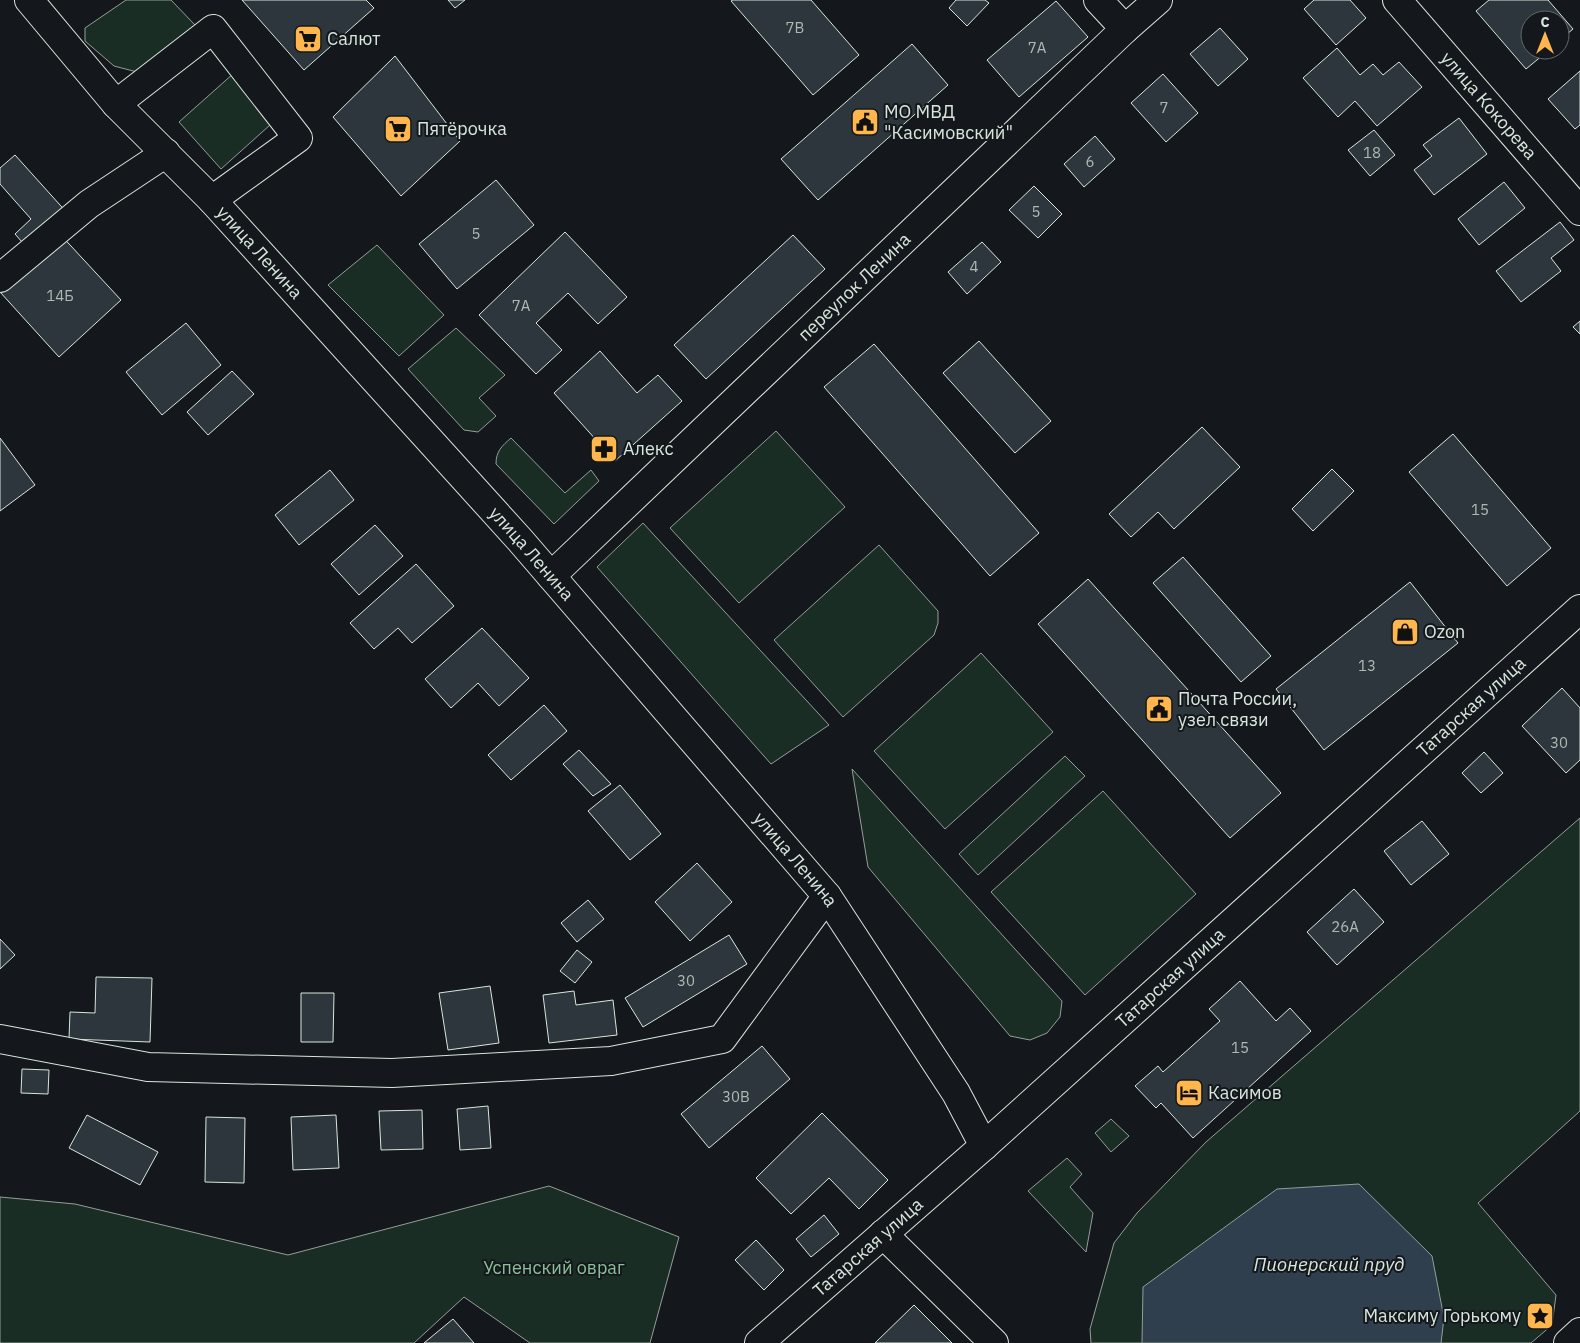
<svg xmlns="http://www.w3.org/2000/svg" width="1580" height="1343" viewBox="0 0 1580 1343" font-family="'IBM Plex Sans',sans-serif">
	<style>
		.green { fill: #1a2d24; stroke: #939e99 }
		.water { fill: #2f3f4d; stroke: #939e99 }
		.building { fill: #2c363c; stroke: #d8e6dc }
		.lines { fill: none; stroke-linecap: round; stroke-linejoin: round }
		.minor-casing { stroke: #d8e6dc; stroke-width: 30 }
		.minor { stroke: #14181c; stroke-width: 28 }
		.labels { text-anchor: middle; stroke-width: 4; stroke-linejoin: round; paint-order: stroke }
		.number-label { font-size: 15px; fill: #adbab4 }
		.poi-label { font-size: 18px; fill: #d8e6dc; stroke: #14181c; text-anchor: start }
		.street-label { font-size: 18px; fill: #d8e6dc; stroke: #14181c }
		.park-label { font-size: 18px; fill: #8ac095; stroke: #14181c }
		.water-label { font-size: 19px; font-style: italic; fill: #d8e6dc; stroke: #14181c }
	</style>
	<rect width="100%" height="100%" fill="#14181c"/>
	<!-- green -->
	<g class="green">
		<path d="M126,0h45l24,25 -54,48 -27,-7 -29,-25v-13z"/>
		<path d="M234,73l36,41v11l-49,44 -42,-47z"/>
		<path d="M377,245l67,70 -45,41 -71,-71z"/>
		<path d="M456,328l49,47 -26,23 17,18 -18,16 -14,-2 -56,-61z"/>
		<path d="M776,431l69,76 -106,96 -69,-75z"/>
		<path d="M511,438l54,55 26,-23 8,11 -45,43 -58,-60c0,-13 6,-18 15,-26z"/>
		<path d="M643,523l186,202 -58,39 -174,-197z"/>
		<path d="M879,545l59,66v12l-4,12 -91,82 -69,-77z"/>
		<path d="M981,653l72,79 -108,97 -71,-78z"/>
		<path d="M1065,756l20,20 -107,99 -19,-21z"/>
		<path d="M852,769l210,232 -2,16 -13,16 -17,7 -20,-4 -142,-169z"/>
		<path d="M1103,791l93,103 -111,101 -94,-103z"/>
		<path d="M1580,818v293l-102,92 78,92 -4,30 -21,18h-440l-1,-14 24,-86 23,-30 69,-71z"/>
		<path d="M1111,1119l18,17 -18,16 -16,-19z"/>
		<path d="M1067,1158l15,16 -12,13 23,26 -7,39 -58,-61z"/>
		<path d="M549,1186l130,51 -29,106h-120l-66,-46 -50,46h-414v-146l75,7 213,51z"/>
	</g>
	<!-- water -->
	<path class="water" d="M1359,1184l73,72 12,62 -3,25h-299l1,-56 134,-98z"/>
	<!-- building -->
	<g class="building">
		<path d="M242,0h124l8,8 -70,62z"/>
		<path d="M448,0h17l-10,8z"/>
		<path d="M733,0h78l48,55 -46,40 -82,-94z"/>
		<path d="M956,0h29l4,3 -22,23 -18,-18z"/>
		<path d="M1314,0h36l16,18 -30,27 -32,-36z"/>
		<path d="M1489,0h59l25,29 -13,11v-20h-30v30h19l-23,19 -50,-58z"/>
		<path d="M1056,1l32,36 -69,60 -32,-37z"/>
		<path d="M1220,28l28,31 -30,27 -28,-32z"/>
		<path d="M912,44l36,41 -130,115 -37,-41z"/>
		<path d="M1337,48l23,27 13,-11 10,11 16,-13 23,25 -45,39 -22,-25 -17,16 -35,-39z"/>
		<path d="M395,56l65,85 -59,55 -68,-79z"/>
		<path d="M1580,71v54l-5,4 -27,-30z"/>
		<path d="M1163,74l35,39 -32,29 -35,-39z"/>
		<path d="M1459,118l28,36 -53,41 -20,-25 18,-14 -9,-11z"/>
		<path d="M1374,130l21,25 -25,21 -22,-26z"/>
		<path d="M1095,136l20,23 -31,28 -20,-23z"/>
		<path d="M15,155l54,60 -40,35 -14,-16 16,-15 -31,-35v-16z"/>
		<path d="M496,180l38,45 -77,64 -38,-45z"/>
		<path d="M1504,182l21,26 -46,37 -21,-26z"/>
		<path d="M1034,186l28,28 -24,24 -29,-28z"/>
		<path d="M1560,222l14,18 -23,18 10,13 -40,31 -25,-31z"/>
		<path d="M58,232l63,68 -62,57 -59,-65v-7z"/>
		<path d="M565,232l62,65 -29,27 -30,-31 -32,30 26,27 -26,24 -57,-59z"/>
		<path d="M793,235l32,34 -119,110 -32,-34z"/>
		<path d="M982,242l19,20 -34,32 -19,-22z"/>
		<path d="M1580,321v13l-7,-7z"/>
		<path d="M186,323l35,42 -59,50 -36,-43z"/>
		<path d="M979,341l72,80 -36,32 -72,-80z"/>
		<path d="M874,344l165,189 -49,43 -166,-189z"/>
		<path d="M600,351l37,42 21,-18 24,26 -67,60 -61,-68z"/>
		<path d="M232,371l22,23 -46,41 -21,-23z"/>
		<path d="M1202,427l38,40 -66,62 -16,-17 -27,25 -22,-23z"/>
		<path d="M1453,434l98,114 -44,38 -98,-114z"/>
		<path d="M0,438l35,47 -35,26z"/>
		<path d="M1332,469l22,22 -41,40 -21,-22z"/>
		<path d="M330,470l24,30 -55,45 -24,-30z"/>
		<path d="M375,525l28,31 -44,39 -28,-31z"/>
		<path d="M1183,557l88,99 -30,26 -88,-99z"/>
		<path d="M416,564l38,42 -42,37 -14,-15 -24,21 -24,-26z"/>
		<path d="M1088,579l193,214 -51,45 -192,-214z"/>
		<path d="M1410,582l48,61 -134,107 -48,-61z"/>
		<path d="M482,628l47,50 -30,28 -21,-23 -27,25 -26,-29z"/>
		<path d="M1562,688l18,20v52l-14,13 -44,-47z"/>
		<path d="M544,705l23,26 -56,49 -23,-25z"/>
		<path d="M579,750l32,34 -18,12 -30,-32z"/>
		<path d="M1484,752l19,21 -22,20 -19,-20z"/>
		<path d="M620,785l41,49 -31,26 -42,-49z"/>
		<path d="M1422,821l27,33 -38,31 -27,-34z"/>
		<path d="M697,863l35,39 -42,39 -35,-39z"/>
		<path d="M1354,889l30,33 -47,43 -30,-33z"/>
		<path d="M588,900l16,19 -27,23 -16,-19z"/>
		<path d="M729,935l18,29 -104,63 -18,-29z"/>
		<path d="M0,939l15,16 -15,14z"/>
		<path d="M577,950l15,12 -17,21 -15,-12z"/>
		<path d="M96,977l56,1 -2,64 -81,-3 1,-27 25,1z"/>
		<path d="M1240,981l36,40 14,-13 21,23 -118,107 -32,-35 -5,5 -21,-22 23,-20 5,6 57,-51 -11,-12z"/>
		<path d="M490,986l9,57 -51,7 -9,-57z"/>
		<path d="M574,991l2,14 37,-5 4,35 -68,8 -6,-48z"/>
		<path d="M301,993h33l-1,49h-32z"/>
		<path d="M762,1046l28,33 -81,69 -28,-34z"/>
		<path d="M22,1069l27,1 -1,24 -27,-1z"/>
		<path d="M488,1106l3,42 -31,2 -3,-41z"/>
		<path d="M422,1110l1,39 -42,1 -2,-39z"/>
		<path d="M822,1113l66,67 -29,29 -30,-31 -38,36 -35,-36z"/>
		<path d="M87,1115l71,37 -18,33 -71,-37z"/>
		<path d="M336,1115l3,53 -46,2 -2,-53z"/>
		<path d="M206,1117l39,1 -1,65 -39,-1z"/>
		<path d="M824,1215l15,19 -28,23 -15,-18z"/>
		<path d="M756,1240l28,30 -20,20 -29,-30z"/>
		<path d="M914,1305l38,38h-77z"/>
		<path d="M453,1319l21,24h-50z"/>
	</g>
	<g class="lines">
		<!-- minor casing -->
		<g class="minor-casing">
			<g id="minor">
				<path id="s1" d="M29,0l87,104 96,96 308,340 307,356 129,197 28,53"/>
				<path d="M1098,0l27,29"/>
				<path id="s2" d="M1397,0l183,211"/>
				<path d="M116,104l97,-75 85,109 -86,62"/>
				<path d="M0,278l89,-74 77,-51"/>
				<path id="s3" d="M551,576l574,-547 33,-29"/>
				<path d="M0,1039l148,28 244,6 219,-12 111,-22 105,-143"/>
				<path d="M883,1234l111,109"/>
				<path id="s4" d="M759,1343l225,-197 596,-537"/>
				<path d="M1568,1343l12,-11"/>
			</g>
		</g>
		<!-- minor -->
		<use href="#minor" class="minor"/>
	</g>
	<!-- icons -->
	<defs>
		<g id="supermarket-square" transform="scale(1.4375)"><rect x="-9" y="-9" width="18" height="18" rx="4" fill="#ffb74d" stroke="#14181c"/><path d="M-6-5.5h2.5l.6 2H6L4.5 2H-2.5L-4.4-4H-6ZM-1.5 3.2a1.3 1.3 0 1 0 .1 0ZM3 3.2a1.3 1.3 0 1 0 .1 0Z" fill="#111"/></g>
		<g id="civic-square" transform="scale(1.4375)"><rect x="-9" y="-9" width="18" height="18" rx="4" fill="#ffb74d" stroke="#14181c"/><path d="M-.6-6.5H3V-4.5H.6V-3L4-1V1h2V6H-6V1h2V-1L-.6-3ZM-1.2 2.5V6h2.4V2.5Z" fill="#111"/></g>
		<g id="pharmacy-square" transform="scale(1.4375)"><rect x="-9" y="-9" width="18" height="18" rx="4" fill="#ffb74d" stroke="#14181c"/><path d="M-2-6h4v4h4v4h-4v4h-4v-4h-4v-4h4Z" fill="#111"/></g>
		<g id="shop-square" transform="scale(1.4375)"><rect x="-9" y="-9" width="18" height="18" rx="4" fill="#ffb74d" stroke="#14181c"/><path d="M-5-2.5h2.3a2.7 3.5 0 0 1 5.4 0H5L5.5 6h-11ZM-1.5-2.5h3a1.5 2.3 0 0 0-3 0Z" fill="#111"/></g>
		<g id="hotel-square" transform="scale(1.4375)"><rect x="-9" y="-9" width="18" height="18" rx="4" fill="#ffb74d" stroke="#14181c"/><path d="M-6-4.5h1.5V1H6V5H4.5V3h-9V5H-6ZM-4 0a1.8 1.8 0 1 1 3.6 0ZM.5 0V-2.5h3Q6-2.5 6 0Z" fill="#111"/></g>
		<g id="sight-square" transform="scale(1.4375)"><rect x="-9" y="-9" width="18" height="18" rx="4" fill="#ffb74d" stroke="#14181c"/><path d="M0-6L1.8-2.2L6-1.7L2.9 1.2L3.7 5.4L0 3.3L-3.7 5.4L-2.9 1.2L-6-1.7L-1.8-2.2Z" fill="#111"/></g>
	</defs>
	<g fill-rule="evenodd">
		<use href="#supermarket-square" x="308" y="39"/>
		<use href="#civic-square" x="865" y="122"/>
		<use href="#supermarket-square" x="398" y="129"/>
		<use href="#pharmacy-square" x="604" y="449"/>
		<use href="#shop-square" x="1405" y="632"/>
		<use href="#civic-square" x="1159" y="709"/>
		<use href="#hotel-square" x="1189" y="1093"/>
		<use href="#sight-square" x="1540" y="1316"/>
	</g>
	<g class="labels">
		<!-- number labels -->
		<g class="number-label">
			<text x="795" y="33">7В</text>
			<text x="1037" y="53">7А</text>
			<text x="1164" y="113">7</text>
			<text x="1372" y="158">18</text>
			<text x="1090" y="167">6</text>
			<text x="1036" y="217">5</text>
			<text x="476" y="239">5</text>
			<text x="974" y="272">4</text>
			<text x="60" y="301">14Б</text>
			<text x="521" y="311">7А</text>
			<text x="1480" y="515">15</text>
			<text x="1367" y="671">13</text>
			<text x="1559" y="748">30</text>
			<text x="1345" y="932">26А</text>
			<text x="686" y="986">30</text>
			<text x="1240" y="1053">15</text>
			<text x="736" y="1102">30В</text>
		</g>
		<!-- poi labels -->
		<g class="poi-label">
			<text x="327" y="45">Салют</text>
			<text x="884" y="118">МО МВД<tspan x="884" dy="21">"Касимовский"</tspan></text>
			<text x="417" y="135">Пятёрочка</text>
			<text x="623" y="455">Алекс</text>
			<text x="1424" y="638">Ozon</text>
			<text x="1178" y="705">Почта России,<tspan x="1178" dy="21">узел связи</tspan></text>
			<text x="1208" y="1099">Касимов</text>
			<text x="1521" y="1322" text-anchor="end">Максиму Горькому</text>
		</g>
		<!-- street labels -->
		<g class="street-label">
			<text dy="6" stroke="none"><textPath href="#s2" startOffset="140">улица Кокорева</textPath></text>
			<text dy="6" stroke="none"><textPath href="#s1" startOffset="342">улица Ленина</textPath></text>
			<text dy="6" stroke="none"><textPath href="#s3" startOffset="419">переулок Ленина</textPath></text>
			<text dy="6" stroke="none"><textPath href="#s1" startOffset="748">улица Ленина</textPath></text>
			<text dy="6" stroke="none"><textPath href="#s4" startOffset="955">Татарская улица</textPath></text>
			<text dy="6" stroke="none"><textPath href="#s1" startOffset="1152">улица Ленина</textPath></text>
			<text dy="6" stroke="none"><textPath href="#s4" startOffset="550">Татарская улица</textPath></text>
			<text dy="6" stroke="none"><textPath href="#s4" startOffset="145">Татарская улица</textPath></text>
		</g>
		<!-- park labels -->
		<g class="park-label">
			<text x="554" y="1274">Успенский овраг</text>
		</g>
		<!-- water labels -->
		<g class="water-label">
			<text x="1329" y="1271">Пионерский пруд</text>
		</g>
	</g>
	<!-- north arrow -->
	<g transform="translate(1545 35)"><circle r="24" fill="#14181c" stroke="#626a69"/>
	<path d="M0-4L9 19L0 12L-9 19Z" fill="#ffb74d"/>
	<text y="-8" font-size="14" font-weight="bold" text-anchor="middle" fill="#d8e6dc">С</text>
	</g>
</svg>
